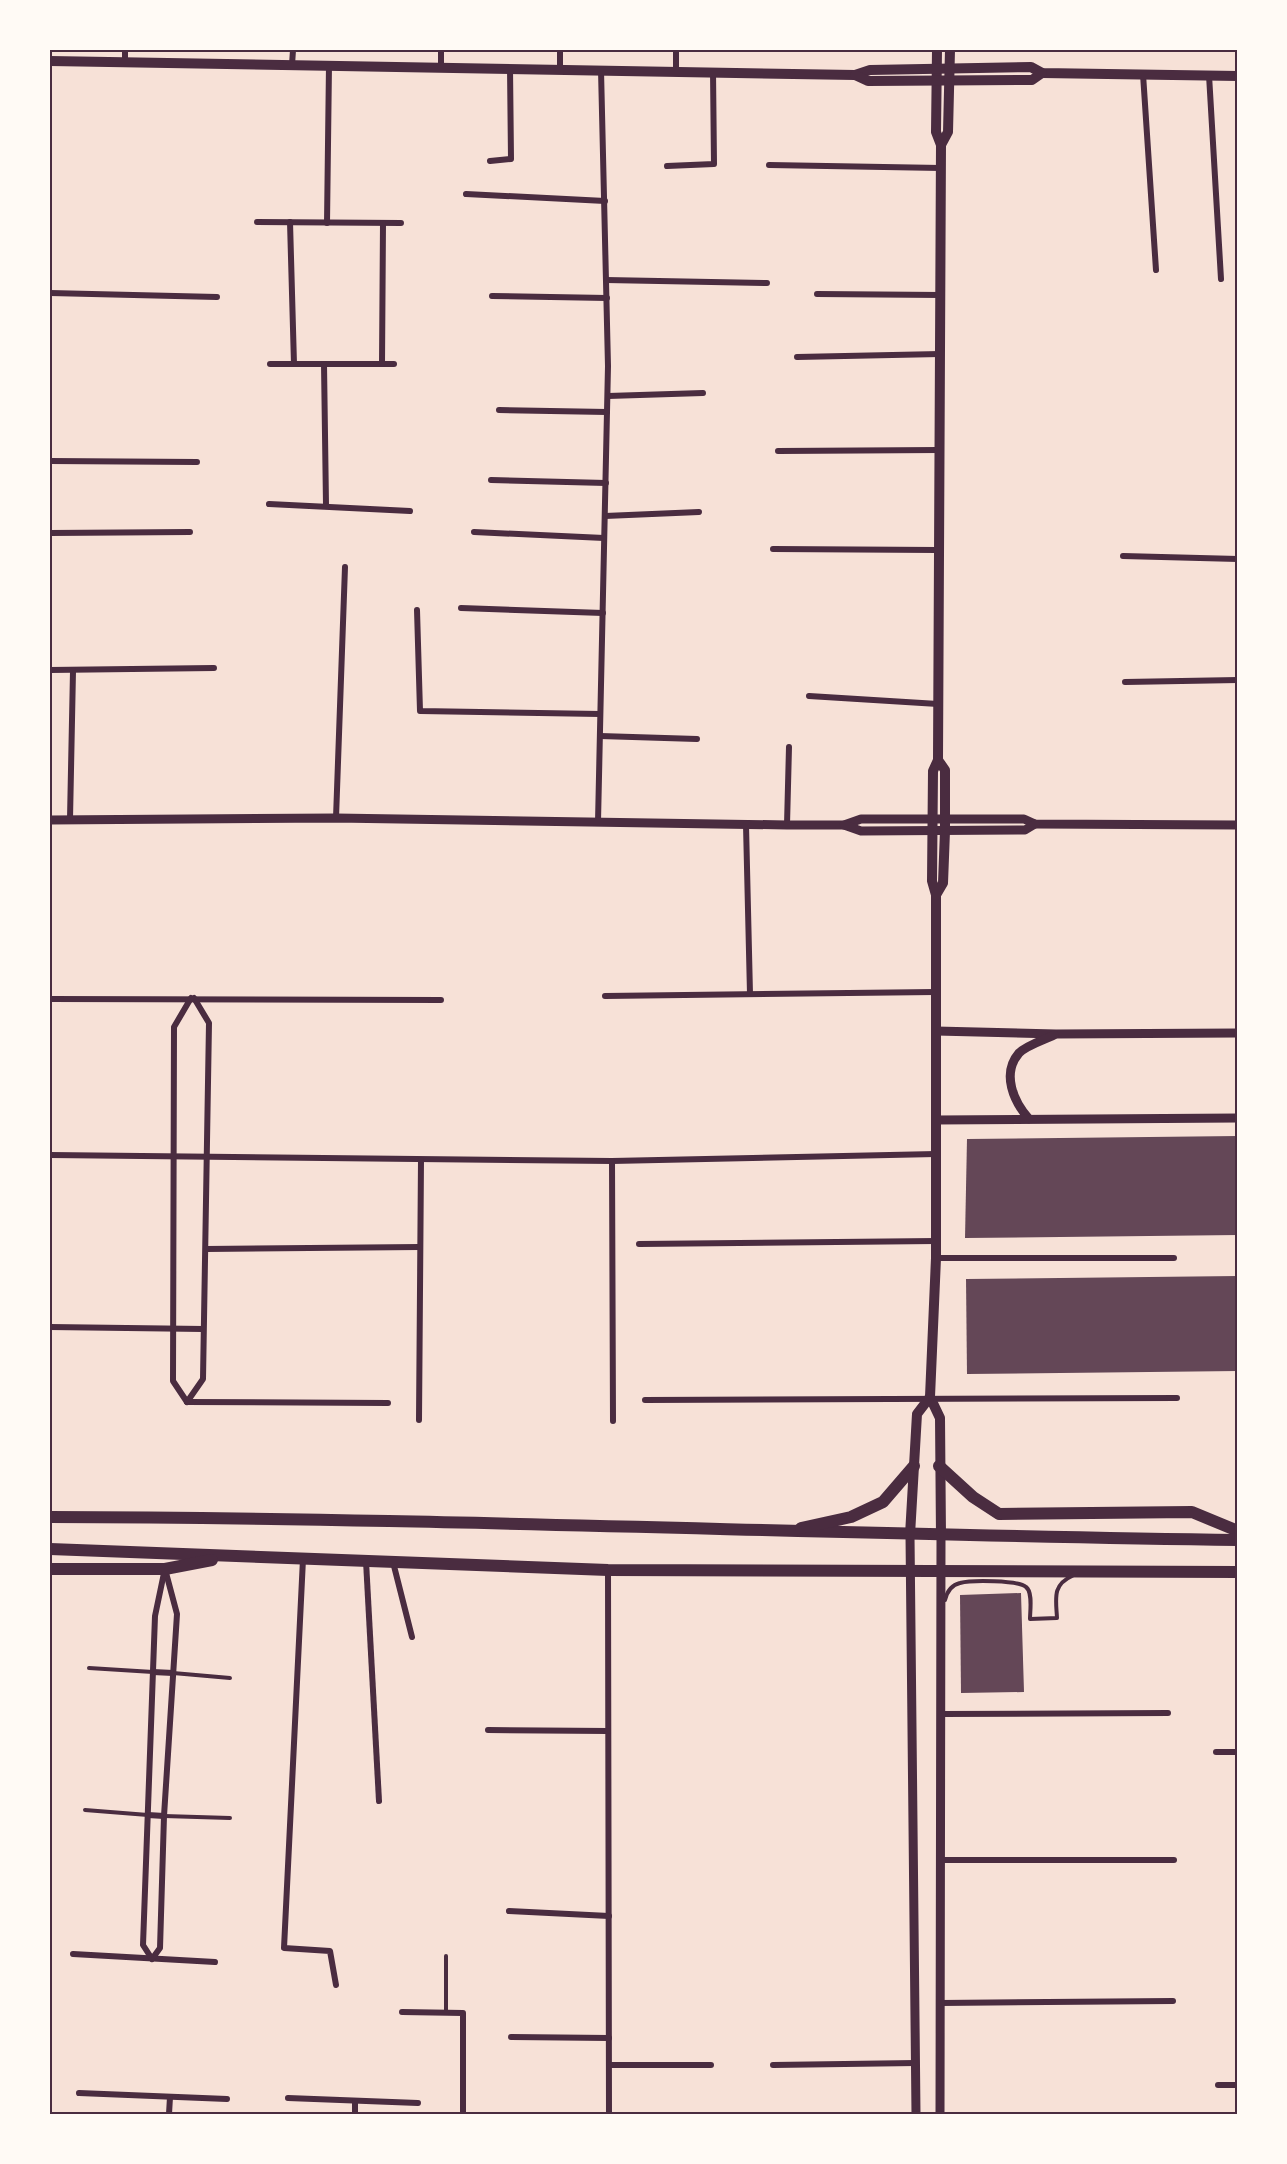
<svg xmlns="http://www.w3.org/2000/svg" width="1287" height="2164" viewBox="0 0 1287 2164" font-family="Commissioner,sans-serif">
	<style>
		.building { fill: #644757 }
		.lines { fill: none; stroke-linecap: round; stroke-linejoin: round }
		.service { stroke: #4a2c40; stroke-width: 4 }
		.minor { stroke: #4a2c40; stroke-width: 6 }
		.tertiary { stroke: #4a2c40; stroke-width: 9 }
		.secondary { stroke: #4a2c40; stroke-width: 10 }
		.primary { stroke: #4a2c40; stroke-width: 12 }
		.neatline { fill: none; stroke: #4a2c40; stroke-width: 2 }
	</style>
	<rect width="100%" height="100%" fill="#f7e1d7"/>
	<!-- building -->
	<g class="building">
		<path d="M1238,1136v99l-273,3 2,-99z"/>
		<path d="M1238,1276v95l-271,3 -1,-95z"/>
		<path d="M1021,1593l3,99 -63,1 -1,-98z"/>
	</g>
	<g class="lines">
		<!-- service -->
		<g class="service">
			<path d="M945,1600c2,-8 6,-15 15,-17 11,-3 58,-3 66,4 7,5 4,24 4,32l27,-1c-1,-19 -5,-33 15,-42"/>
			<path d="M89,1668l64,4"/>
			<path d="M173,1673l57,5"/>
			<path d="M85,1810l63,5"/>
			<path d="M164,1816l66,2"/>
			<path d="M446,1956v56"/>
		</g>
		<!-- minor -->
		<g class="minor">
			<path d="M441,50v17"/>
			<path d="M676,50v20"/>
			<path d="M125,62v-12"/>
			<path d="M292,65l1,-15"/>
			<path d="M560,69v-19"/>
			<path d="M1143,74l13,196"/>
			<path d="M1209,75l12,204"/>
			<path d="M490,161l21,-2 -1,-91"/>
			<path d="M769,165l172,3"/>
			<path d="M667,166l47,-2 -1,-93"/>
			<path d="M466,194l139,7"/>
			<path d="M257,222l144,1"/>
			<path d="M290,222l4,142"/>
			<path d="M327,223l2,-158"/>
			<path d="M606,280l161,3"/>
			<path d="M50,293l167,4"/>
			<path d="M817,294l124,1"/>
			<path d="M492,296l115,2"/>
			<path d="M797,357l143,-3"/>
			<path d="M270,364h124"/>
			<path d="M324,364l2,141"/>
			<path d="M382,364l1,-141"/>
			<path d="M608,396l95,-3"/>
			<path d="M499,410l108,2"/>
			<path d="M778,451l161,-1"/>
			<path d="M50,461l147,1"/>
			<path d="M491,480l115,3"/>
			<path d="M269,504l141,7"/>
			<path d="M605,516l94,-4"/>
			<path d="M474,532l130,6"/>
			<path d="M50,533l140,-1"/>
			<path d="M773,549l164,1"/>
			<path d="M1123,556l115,3"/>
			<path d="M461,608l142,5"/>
			<path d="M417,610l3,101 180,3"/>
			<path d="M50,670l164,-2"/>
			<path d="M1125,682l113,-2"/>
			<path d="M809,696l129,8"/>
			<path d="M600,736l97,3"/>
			<path d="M336,818l9,-251"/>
			<path d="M70,819l3,-148"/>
			<path d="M598,822l10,-456 -7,-296"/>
			<path d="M746,825l4,169"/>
			<path d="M787,825l2,-78"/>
			<path d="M605,996l330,-4"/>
			<path d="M50,999l391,1"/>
			<path d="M50,1155l562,6 324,-7"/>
			<path d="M612,1161l1,260"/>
			<path d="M639,1244l297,-3"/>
			<path d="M206,1249l214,-2"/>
			<path d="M936,1258h238"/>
			<path d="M50,1327l153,2"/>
			<path d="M645,1400l532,-2"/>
			<path d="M187,1402l16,-23 6,-356 -15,-25"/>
			<path d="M187,1402l-14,-21 1,-354 17,-29"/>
			<path d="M187,1402l201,1"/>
			<path d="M419,1420l2,-260"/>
			<path d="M303,1559l-19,389 46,3 6,34"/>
			<path d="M366,1561l13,240"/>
			<path d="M393,1562l19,75"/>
			<path d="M608,1570l1,544"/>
			<path d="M153,1672l20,1"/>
			<path d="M942,1714l226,-1"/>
			<path d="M488,1730l120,1"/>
			<path d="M1216,1752h22"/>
			<path d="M148,1815l16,1"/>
			<path d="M943,1860h231"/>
			<path d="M509,1911l100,5"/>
			<path d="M73,1954l142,8"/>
			<path d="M152,1959l8,-11 4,-132 13,-202 -12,-45"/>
			<path d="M152,1959l-9,-14 12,-329 9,-43"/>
			<path d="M941,2003l232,-2"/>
			<path d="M402,2012l61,1v101"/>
			<path d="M511,2037l98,1"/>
			<path d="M609,2065h102"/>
			<path d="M773,2065l143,-2"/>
			<path d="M1218,2085h20"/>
			<path d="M79,2093l148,6"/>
			<path d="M288,2098l130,5"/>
			<path d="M169,2114l1,-17"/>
			<path d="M355,2114v-13"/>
		</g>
		<!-- tertiary -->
		<g class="tertiary">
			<path d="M50,820l286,-2 451,7h57l17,-6h163l11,5 203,1"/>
			<path d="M844,825l17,6 164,-1 10,-6"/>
			<path d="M936,1031l120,3 182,-1"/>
			<path d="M1029,1119c-15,-17 -28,-45 -10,-66 8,-8 25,-13 35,-18"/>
			<path d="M936,1120l302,-2"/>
			<path d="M910,1535l6,579"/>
			<path d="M940,2114l1,-578"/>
		</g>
		<!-- secondary -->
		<g class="secondary">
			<path d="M937,50l-1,82 5,13 -3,615 -5,11 -1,110 4,14v363l-6,139 10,21 1,118"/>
			<path d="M50,61l805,14 15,-5 161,-3 11,6 196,3"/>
			<path d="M855,75l13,6 164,-1 10,-7"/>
			<path d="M941,145l7,-13 2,-82"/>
			<path d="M936,895l7,-12 2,-52v-61l-7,-10"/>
			<path d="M910,1535l7,-121 13,-17"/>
		</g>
		<!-- primary -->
		<g class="primary">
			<path d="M939,1466l34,31 26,17 193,-2 46,19"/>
			<path d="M50,1517c396,1 791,18 1188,23"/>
			<path d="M801,1528l50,-11 32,-15 31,-36"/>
			<path d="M50,1549l558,21 630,2"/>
			<path d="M50,1569h115l47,-9"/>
		</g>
	</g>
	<!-- border -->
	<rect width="1287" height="2164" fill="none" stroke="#fffaf5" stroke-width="102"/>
	<rect x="51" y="51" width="1185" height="2062" class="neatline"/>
</svg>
